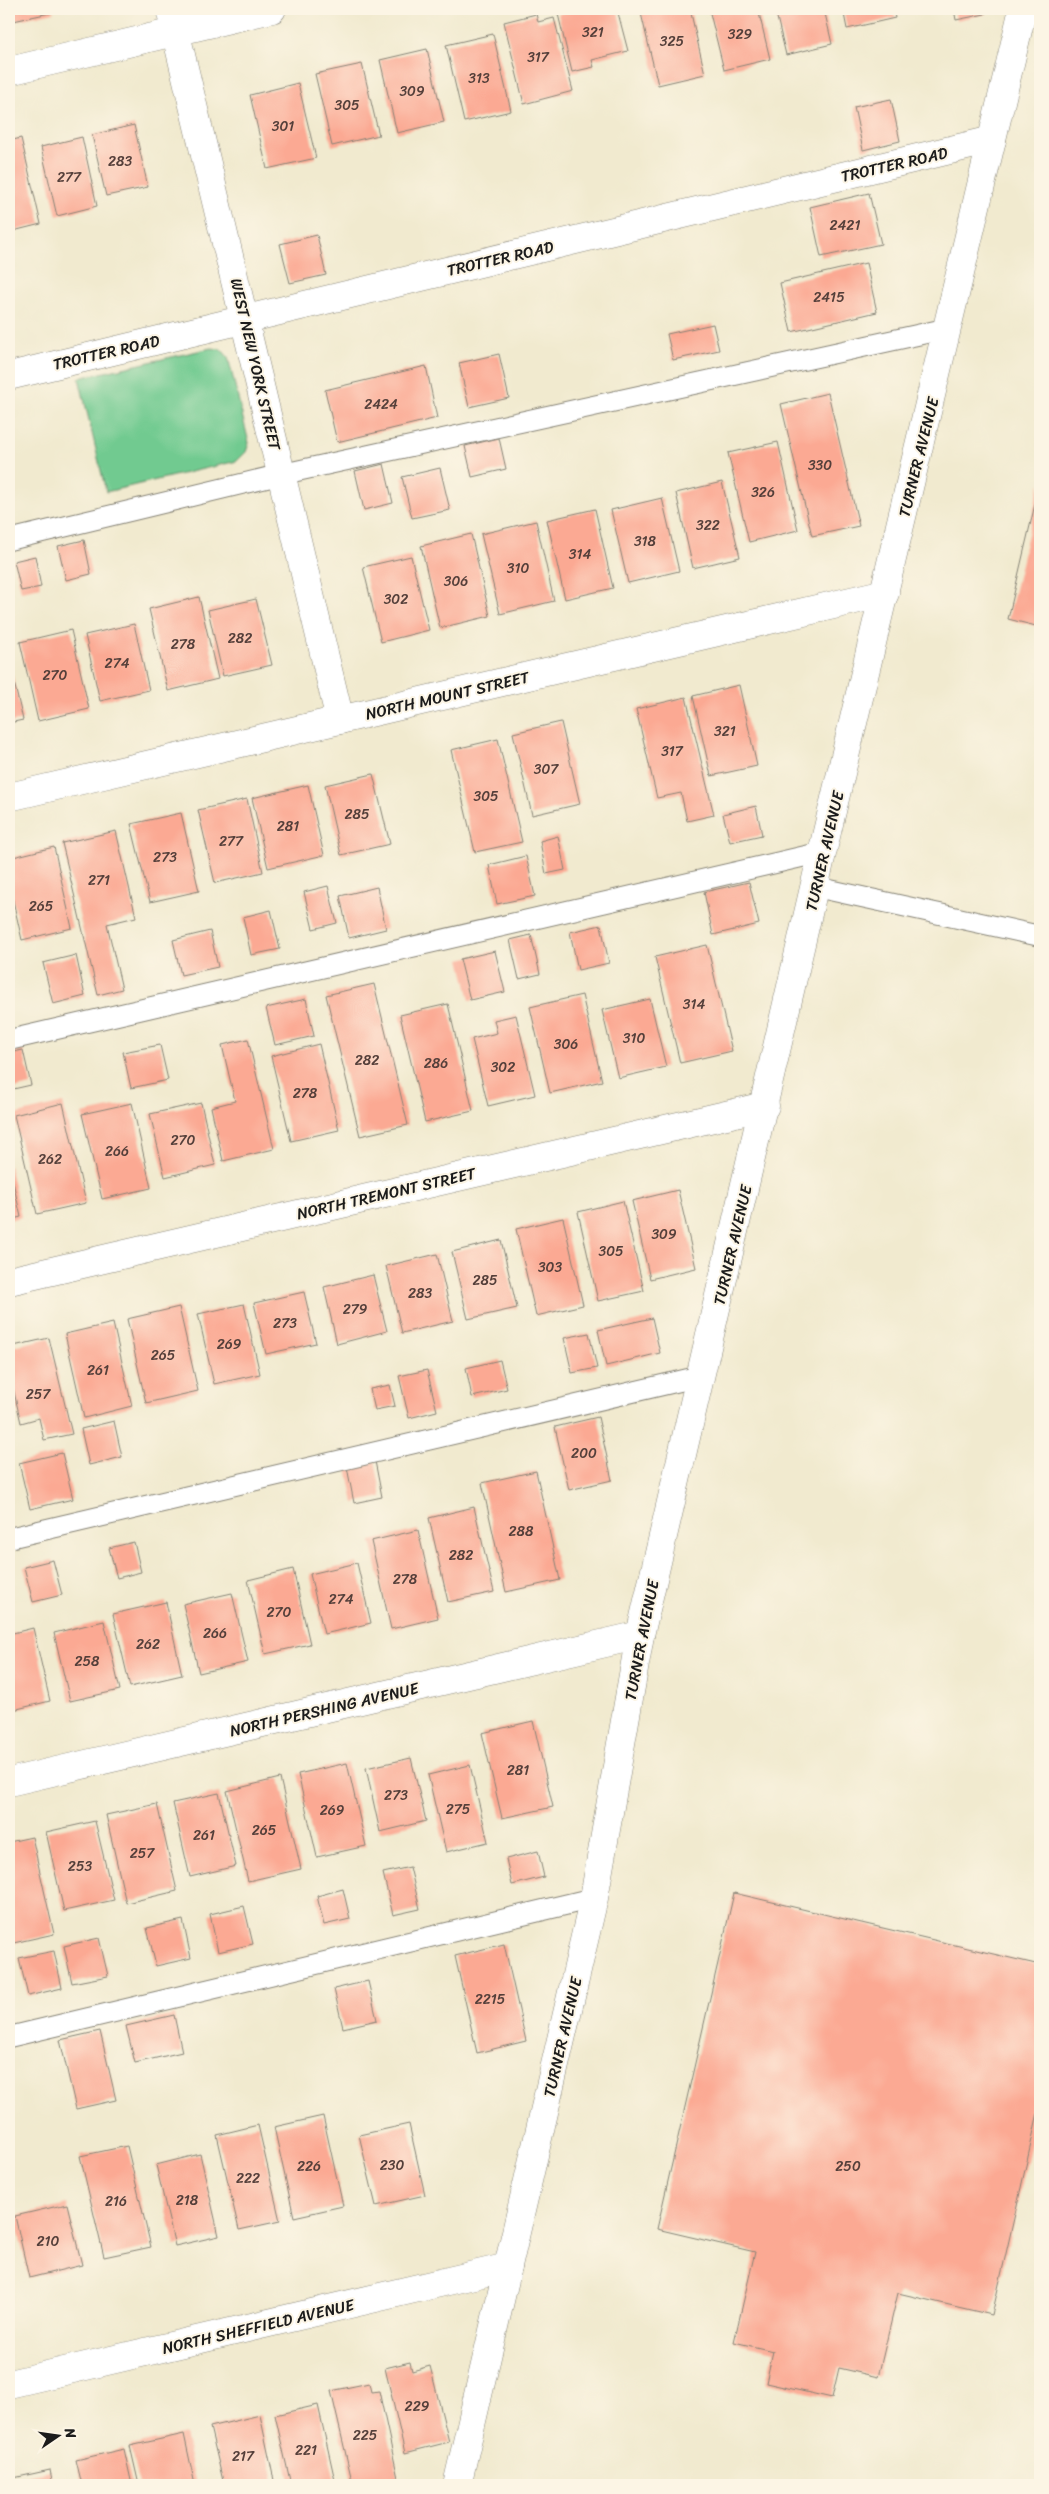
<svg xmlns="http://www.w3.org/2000/svg" width="1049" height="2494" viewBox="0 0 1049 2494" font-family="Sriracha,sans-serif">
	<style>
		.green { fill: #71ca90; stroke: #467356 }
		.building { fill: #fba993 }
		.lines { fill: none; stroke-linecap: round; stroke-linejoin: round }
		.lane-casing { stroke: #868376; stroke-width: 22 }
		.street-casing { stroke: #868376; stroke-width: 29 }
		.lane { stroke: #fff; stroke-width: 20 }
		.street { stroke: #fff; stroke-width: 28 }
		.labels { text-anchor: middle; stroke-width: 4; stroke-linejoin: round; paint-order: stroke }
		.number-label { font-size: 14px; fill: #543f3a }
		.street-label { font-size: 16px; fill: #1c1c1c; stroke: #fcf5e5 }
	</style>
	<rect width="100%" height="100%" fill="#fcf5e5"/>
	<filter id="ink" filterUnits="userSpaceOnUse"><feTurbulence type="fractalNoise" baseFrequency=".02" numOctaves="2"/><feDisplacementMap in="SourceGraphic" scale="10" xChannelSelector="R" yChannelSelector="G"/><feConvolveMatrix kernelMatrix="1 2 1 2 8 2 1 2 1" color-interpolation-filters="sRGB"/></filter>
	<filter id="wash" filterUnits="userSpaceOnUse"><feTurbulence type="fractalNoise" baseFrequency=".0096" numOctaves="4" result="noise"/><feDisplacementMap in="SourceGraphic" scale="20" xChannelSelector="R" yChannelSelector="G"/><feGaussianBlur stdDeviation="1.12" result="paint"/><feColorMatrix in="noise" values="0 0 0 0 0 0 0 0 0 0 0 0 0 0 0 0 0 1.4 0 .05"/><feComposite in="paint" operator="in"/></filter>
	<g filter="url(#wash)">
		<rect width="100%" height="100%" fill="#f1eacf"/>
		<!-- green -->
		<path class="green" d="M211,348l10,1 7,8 21,86 -3,9 -9,9 -131,31 -27,-114z"/>
		<g id="blocks">
			<!-- building -->
			<g class="building">
				<path d="M9,9h44l1,3 -45,10z"/>
				<path d="M578,9h39l11,42 -36,9 2,7 -22,5 -14,-58z"/>
				<path d="M640,9h50l15,65 -47,11z"/>
				<path d="M709,9h49l12,50 -46,11z"/>
				<path d="M775,9h49l8,35 -46,11z"/>
				<path d="M843,9h50l2,9 -48,11z"/>
				<path d="M954,9h32l-1,5 -29,6z"/>
				<path d="M536,14l2,8 16,-4 19,73 -49,13 -20,-82z"/>
				<path d="M493,34l18,77 -47,11 -18,-77z"/>
				<path d="M427,49l17,73 -47,11 -17,-73z"/>
				<path d="M362,64l17,71 -47,11 -17,-72z"/>
				<path d="M298,83l18,75 -49,11 -17,-74z"/>
				<path d="M891,99l9,42 -37,9 -9,-43z"/>
				<path d="M134,125l14,62 -42,9 -14,-61z"/>
				<path d="M82,137l15,69 -40,10 -16,-69z"/>
				<path d="M21,138l20,86 -32,8v-91z"/>
				<path d="M869,193l12,51 -60,13 -11,-50z"/>
				<path d="M317,235l9,40 -36,8 -10,-39z"/>
				<path d="M866,263l11,49 -86,20 -11,-49z"/>
				<path d="M713,324l6,26 -46,10 -6,-26z"/>
				<path d="M499,354l10,44 -40,9 -10,-44z"/>
				<path d="M426,366l11,52 -100,24 -12,-52z"/>
				<path d="M828,393l31,133 -47,10 -31,-132z"/>
				<path d="M499,438l7,31 -34,8 -7,-31z"/>
				<path d="M778,442l20,88 -49,12 -21,-89z"/>
				<path d="M384,464l9,39 -29,7 -9,-39z"/>
				<path d="M440,468l10,42 -38,8 -10,-41z"/>
				<path d="M722,482l18,75 -47,11 -17,-75z"/>
				<path d="M1040,483v144l-32,-8z"/>
				<path d="M662,498l17,73 -51,12 -17,-73z"/>
				<path d="M595,509l18,79 -48,11 -18,-79z"/>
				<path d="M536,521l18,80 -54,13 -19,-80z"/>
				<path d="M471,534l19,82 -50,12 -19,-82z"/>
				<path d="M84,540l7,34 -25,6 -8,-34z"/>
				<path d="M35,556l6,31 -20,4 -7,-30z"/>
				<path d="M411,556l18,74 -48,12 -18,-75z"/>
				<path d="M199,597l19,82 -50,12 -19,-82z"/>
				<path d="M256,599l16,66 -49,11 -15,-66z"/>
				<path d="M134,624l15,66 -49,11 -15,-66z"/>
				<path d="M71,630l18,79 -51,12 -18,-79z"/>
				<path d="M9,661l14,59 -14,3z"/>
				<path d="M739,685l18,81 -46,10 -18,-80z"/>
				<path d="M686,697l28,118 -27,6 -6,-28 -24,5 -21,-89z"/>
				<path d="M561,722l19,82 -48,11 -19,-82z"/>
				<path d="M498,739l24,103 -47,10 -24,-102z"/>
				<path d="M373,774l17,70 -49,11 -16,-70z"/>
				<path d="M308,785l16,70 -56,13 -16,-70z"/>
				<path d="M247,799l16,73 -48,11 -17,-73z"/>
				<path d="M756,806l6,29 -32,7 -7,-28z"/>
				<path d="M181,813l18,78 -49,11 -19,-78z"/>
				<path d="M116,831l20,86 -29,7 15,65 -24,6 -36,-152z"/>
				<path d="M558,836l7,34 -19,4 -6,-33z"/>
				<path d="M54,847l18,81 -50,12 -13,-57v-25z"/>
				<path d="M526,856l9,40 -38,8 -8,-39z"/>
				<path d="M749,882l10,42 -46,11 -9,-43z"/>
				<path d="M328,886l9,37 -24,6 -9,-37z"/>
				<path d="M377,887l9,42 -37,9 -9,-42z"/>
				<path d="M271,910l9,39 -29,6 -8,-38z"/>
				<path d="M601,925l8,38 -31,7 -8,-38z"/>
				<path d="M210,931l8,36 -37,8 -8,-35z"/>
				<path d="M531,935l9,39 -21,5 -9,-39z"/>
				<path d="M707,945l25,106 -52,12 -25,-106z"/>
				<path d="M495,951l10,41 -35,8 -10,-41z"/>
				<path d="M76,955l9,41 -32,8 -10,-41z"/>
				<path d="M374,984l34,141 -48,11 -34,-141z"/>
				<path d="M582,995l20,86 -52,12 -20,-86z"/>
				<path d="M306,999l8,37 -39,9 -9,-37z"/>
				<path d="M650,999l16,68 -48,11 -16,-68z"/>
				<path d="M448,1004l25,107 -48,11 -25,-107z"/>
				<path d="M516,1015l19,80 -47,11 -16,-67 25,-6 -3,-13z"/>
				<path d="M248,1039l26,110 -51,12 -12,-54 24,-6 -13,-56z"/>
				<path d="M319,1044l20,86 -48,11 -20,-85z"/>
				<path d="M160,1045l8,35 -37,8 -8,-36z"/>
				<path d="M23,1050l8,35 -22,5v-37z"/>
				<path d="M63,1103l23,100 -49,11 -23,-99z"/>
				<path d="M132,1103l19,85 -49,11 -20,-85z"/>
				<path d="M201,1103l14,62 -50,12 -15,-63z"/>
				<path d="M9,1165l12,52 -12,3z"/>
				<path d="M678,1190l18,78 -46,11 -18,-78z"/>
				<path d="M623,1201l21,90 -46,10 -20,-89z"/>
				<path d="M563,1218l20,87 -47,11 -20,-87z"/>
				<path d="M501,1240l16,68 -49,11 -16,-67z"/>
				<path d="M437,1254l16,67 -51,12 -16,-67z"/>
				<path d="M373,1275l14,56 -50,13 -13,-57z"/>
				<path d="M304,1292l12,51 -50,11 -12,-51z"/>
				<path d="M244,1304l16,70 -46,10 -16,-70z"/>
				<path d="M179,1307l19,84 -52,12 -19,-84z"/>
				<path d="M652,1318l8,35 -54,13 -8,-36z"/>
				<path d="M113,1323l19,83 -48,12 -19,-84z"/>
				<path d="M589,1333l8,35 -25,5 -8,-35z"/>
				<path d="M49,1338l23,96 -28,6 -5,-22 -18,5 -12,-53v-23z"/>
				<path d="M500,1360l7,29 -35,8 -6,-29z"/>
				<path d="M427,1370l10,41 -28,7 -10,-42z"/>
				<path d="M390,1385l5,21 -20,4 -5,-21z"/>
				<path d="M598,1417l14,63 -43,10 -14,-63z"/>
				<path d="M114,1421l8,36 -33,8 -8,-36z"/>
				<path d="M62,1453l11,46 -43,10 -11,-46z"/>
				<path d="M375,1461l7,36 -28,6 -7,-36z"/>
				<path d="M536,1471l24,109 -54,12 -24,-109z"/>
				<path d="M474,1507l20,85 -46,10 -19,-84z"/>
				<path d="M418,1530l20,88 -47,11 -20,-88z"/>
				<path d="M134,1542l7,30 -24,6 -8,-30z"/>
				<path d="M53,1560l9,35 -29,7 -9,-35z"/>
				<path d="M357,1563l14,60 -47,11 -14,-60z"/>
				<path d="M293,1569l17,75 -45,10 -17,-74z"/>
				<path d="M232,1593l16,69 -49,11 -16,-69z"/>
				<path d="M166,1602l16,73 -52,12 -17,-73z"/>
				<path d="M104,1621l16,69 -50,11 -16,-68z"/>
				<path d="M33,1628l17,73 -41,10v-77z"/>
				<path d="M533,1721l20,86 -51,11 -20,-85z"/>
				<path d="M411,1758l15,63 -46,11 -14,-64z"/>
				<path d="M347,1763l19,83 -49,11 -19,-83z"/>
				<path d="M470,1765l18,77 -42,10 -18,-77z"/>
				<path d="M280,1778l21,91 -53,12 -21,-90z"/>
				<path d="M219,1793l17,73 -46,11 -17,-74z"/>
				<path d="M157,1804l20,87 -51,12 -20,-88z"/>
				<path d="M95,1821l19,79 -50,11 -18,-79z"/>
				<path d="M32,1837l22,97 -45,10v-102z"/>
				<path d="M538,1851l6,26 -32,8 -6,-26z"/>
				<path d="M410,1867l10,42 -27,6 -10,-42z"/>
				<path d="M343,1889l7,30 -26,6 -7,-29z"/>
				<path d="M734,1893l306,72v139l-48,211 -94,-22 -20,84 -39,-9 -7,30 -66,-15 7,-32 -39,-9 21,-90 -98,-23z"/>
				<path d="M244,1906l9,38 -35,8 -8,-38z"/>
				<path d="M183,1920l8,38 -35,8 -9,-38z"/>
				<path d="M99,1938l9,38 -36,7 -8,-37z"/>
				<path d="M504,1944l22,97 -49,12 -22,-97z"/>
				<path d="M54,1951l8,37 -34,8 -9,-38z"/>
				<path d="M368,1981l9,39 -34,8 -9,-39z"/>
				<path d="M174,2015l8,37 -47,11 -9,-37z"/>
				<path d="M100,2031l16,69 -40,9 -16,-69z"/>
				<path d="M323,2116l20,90 -49,11 -20,-90z"/>
				<path d="M409,2124l16,71 -49,11 -17,-71z"/>
				<path d="M258,2125l22,96 -41,9 -22,-95z"/>
				<path d="M127,2146l24,101 -47,10 -24,-101z"/>
				<path d="M200,2154l19,82 -44,10 -19,-81z"/>
				<path d="M67,2204l15,61 -53,13 -14,-62z"/>
				<path d="M410,2362l2,9 18,-5 19,76 -44,11 -20,-85z"/>
				<path d="M369,2383l2,9 8,-1 19,87 -32,7h-13l-22,-94z"/>
				<path d="M318,2405l18,80h-45l-16,-70z"/>
				<path d="M260,2415l15,70h-51l-14,-58z"/>
				<path d="M184,2434l11,51h-56l-9,-39z"/>
				<path d="M124,2449l8,36h-50l-6,-25z"/>
				<path d="M50,2470l3,15h-44v-6z"/>
			</g>
		</g>
	</g>
	<g filter="url(#ink)">
		<use href="#blocks" fill-opacity="0" stroke="#868376" stroke-width="1"/>
		<g class="lines">
			<!-- lane casing -->
			<g class="lane-casing">
				<g id="lane">
					<path d="M9,540l274,-66 666,-146"/>
					<path d="M816,887l224,49"/>
					<path d="M9,1040l814,-188"/>
					<path d="M9,1538l692,-162"/>
					<path d="M9,2037l585,-139"/>
				</g>
			</g>
			<!-- street casing -->
			<g class="street-casing">
				<g id="street">
					<path d="M170,9l170,711"/>
					<path d="M9,71l263,-62"/>
					<path d="M9,376l983,-236"/>
					<path d="M9,797l876,-204"/>
					<path d="M9,1281l756,-175"/>
					<path d="M9,1782l631,-147"/>
					<path d="M9,2384l499,-117"/>
					<path d="M457,2485l137,-587 46,-263 187,-803 196,-823"/>
				</g>
			</g>
			<!-- lane -->
			<use href="#lane" class="lane"/>
			<!-- street -->
			<use href="#street" class="street"/>
		</g>
	</g>
	<g class="labels">
		<!-- number labels -->
		<g class="number-label">
			<text x="593" y="37">321</text>
			<text x="740" y="39">329</text>
			<text x="672" y="46">325</text>
			<text x="538" y="62">317</text>
			<text x="479" y="83">313</text>
			<text x="412" y="96">309</text>
			<text x="347" y="110">305</text>
			<text x="283" y="131">301</text>
			<text x="120" y="166">283</text>
			<text x="69" y="182">277</text>
			<text x="845" y="230">2421</text>
			<text x="829" y="302">2415</text>
			<text x="381" y="409">2424</text>
			<text x="820" y="470">330</text>
			<text x="763" y="497">326</text>
			<text x="708" y="530">322</text>
			<text x="645" y="546">318</text>
			<text x="580" y="559">314</text>
			<text x="518" y="573">310</text>
			<text x="456" y="586">306</text>
			<text x="396" y="604">302</text>
			<text x="240" y="643">282</text>
			<text x="183" y="649">278</text>
			<text x="117" y="668">274</text>
			<text x="55" y="680">270</text>
			<text x="725" y="736">321</text>
			<text x="672" y="756">317</text>
			<text x="546" y="774">307</text>
			<text x="486" y="801">305</text>
			<text x="357" y="819">285</text>
			<text x="288" y="831">281</text>
			<text x="231" y="846">277</text>
			<text x="165" y="862">273</text>
			<text x="99" y="885">271</text>
			<text x="41" y="911">265</text>
			<text x="694" y="1009">314</text>
			<text x="634" y="1043">310</text>
			<text x="566" y="1049">306</text>
			<text x="367" y="1065">282</text>
			<text x="436" y="1068">286</text>
			<text x="503" y="1072">302</text>
			<text x="305" y="1098">278</text>
			<text x="183" y="1145">270</text>
			<text x="117" y="1156">266</text>
			<text x="50" y="1164">262</text>
			<text x="664" y="1239">309</text>
			<text x="611" y="1256">305</text>
			<text x="550" y="1272">303</text>
			<text x="485" y="1285">285</text>
			<text x="420" y="1298">283</text>
			<text x="355" y="1314">279</text>
			<text x="285" y="1328">273</text>
			<text x="229" y="1349">269</text>
			<text x="163" y="1360">265</text>
			<text x="98" y="1375">261</text>
			<text x="38" y="1399">257</text>
			<text x="584" y="1458">200</text>
			<text x="521" y="1536">288</text>
			<text x="461" y="1560">282</text>
			<text x="405" y="1584">278</text>
			<text x="341" y="1604">274</text>
			<text x="279" y="1617">270</text>
			<text x="215" y="1638">266</text>
			<text x="148" y="1649">262</text>
			<text x="87" y="1666">258</text>
			<text x="518" y="1775">281</text>
			<text x="396" y="1800">273</text>
			<text x="458" y="1814">275</text>
			<text x="332" y="1815">269</text>
			<text x="264" y="1835">265</text>
			<text x="204" y="1840">261</text>
			<text x="142" y="1858">257</text>
			<text x="80" y="1871">253</text>
			<text x="490" y="2004">2215</text>
			<text x="392" y="2170">230</text>
			<text x="309" y="2171">226</text>
			<text x="848" y="2171">250</text>
			<text x="248" y="2183">222</text>
			<text x="187" y="2205">218</text>
			<text x="116" y="2206">216</text>
			<text x="48" y="2246">210</text>
			<text x="417" y="2411">229</text>
			<text x="365" y="2440">225</text>
			<text x="306" y="2455">221</text>
			<text x="243" y="2461">217</text>
		</g>
		<!-- street labels -->
		<g class="street-label">
			<text transform="translate(894 164) rotate(-13)" y="6">TROTTER ROAD</text>
			<text transform="translate(500 258) rotate(-13)" y="6">TROTTER ROAD</text>
			<text transform="translate(106 352) rotate(-13)" y="6">TROTTER ROAD</text>
			<text transform="translate(256 364) rotate(77)" y="6">WEST NEW YORK STREET</text>
			<text transform="translate(918 457) rotate(-76)" y="6">TURNER AVENUE</text>
			<text transform="translate(447 695) rotate(-13)" y="6">NORTH MOUNT STREET</text>
			<text transform="translate(824 851) rotate(-77)" y="6">TURNER AVENUE</text>
			<text transform="translate(386 1193) rotate(-13)" y="6">NORTH TREMONT STREET</text>
			<text transform="translate(732 1245) rotate(-77)" y="6">TURNER AVENUE</text>
			<text transform="translate(641 1640) rotate(-79)" y="6">TURNER AVENUE</text>
			<text transform="translate(324 1709) rotate(-13)" y="6">NORTH PERSHING AVENUE</text>
			<text transform="translate(562 2037) rotate(-77)" y="6">TURNER AVENUE</text>
			<text transform="translate(258 2326) rotate(-13)" y="6">NORTH SHEFFIELD AVENUE</text>
		</g>
	</g>
	<!-- margin -->
	<rect width="1049" height="2494" fill="none" stroke="#fcf5e5" stroke-width="30"/>
	<!-- north arrow -->
	<g transform="translate(58 2436) rotate(77)" stroke="#fcf5e5" stroke-width="4" paint-order="stroke">
	<path d="M0-4L9 19L0 12L-9 19Z" fill="#1c1c1c"/>
	<text y="-8" font-size="14" font-weight="bold" text-anchor="middle" fill="#1c1c1c">N</text>
	</g>
</svg>
